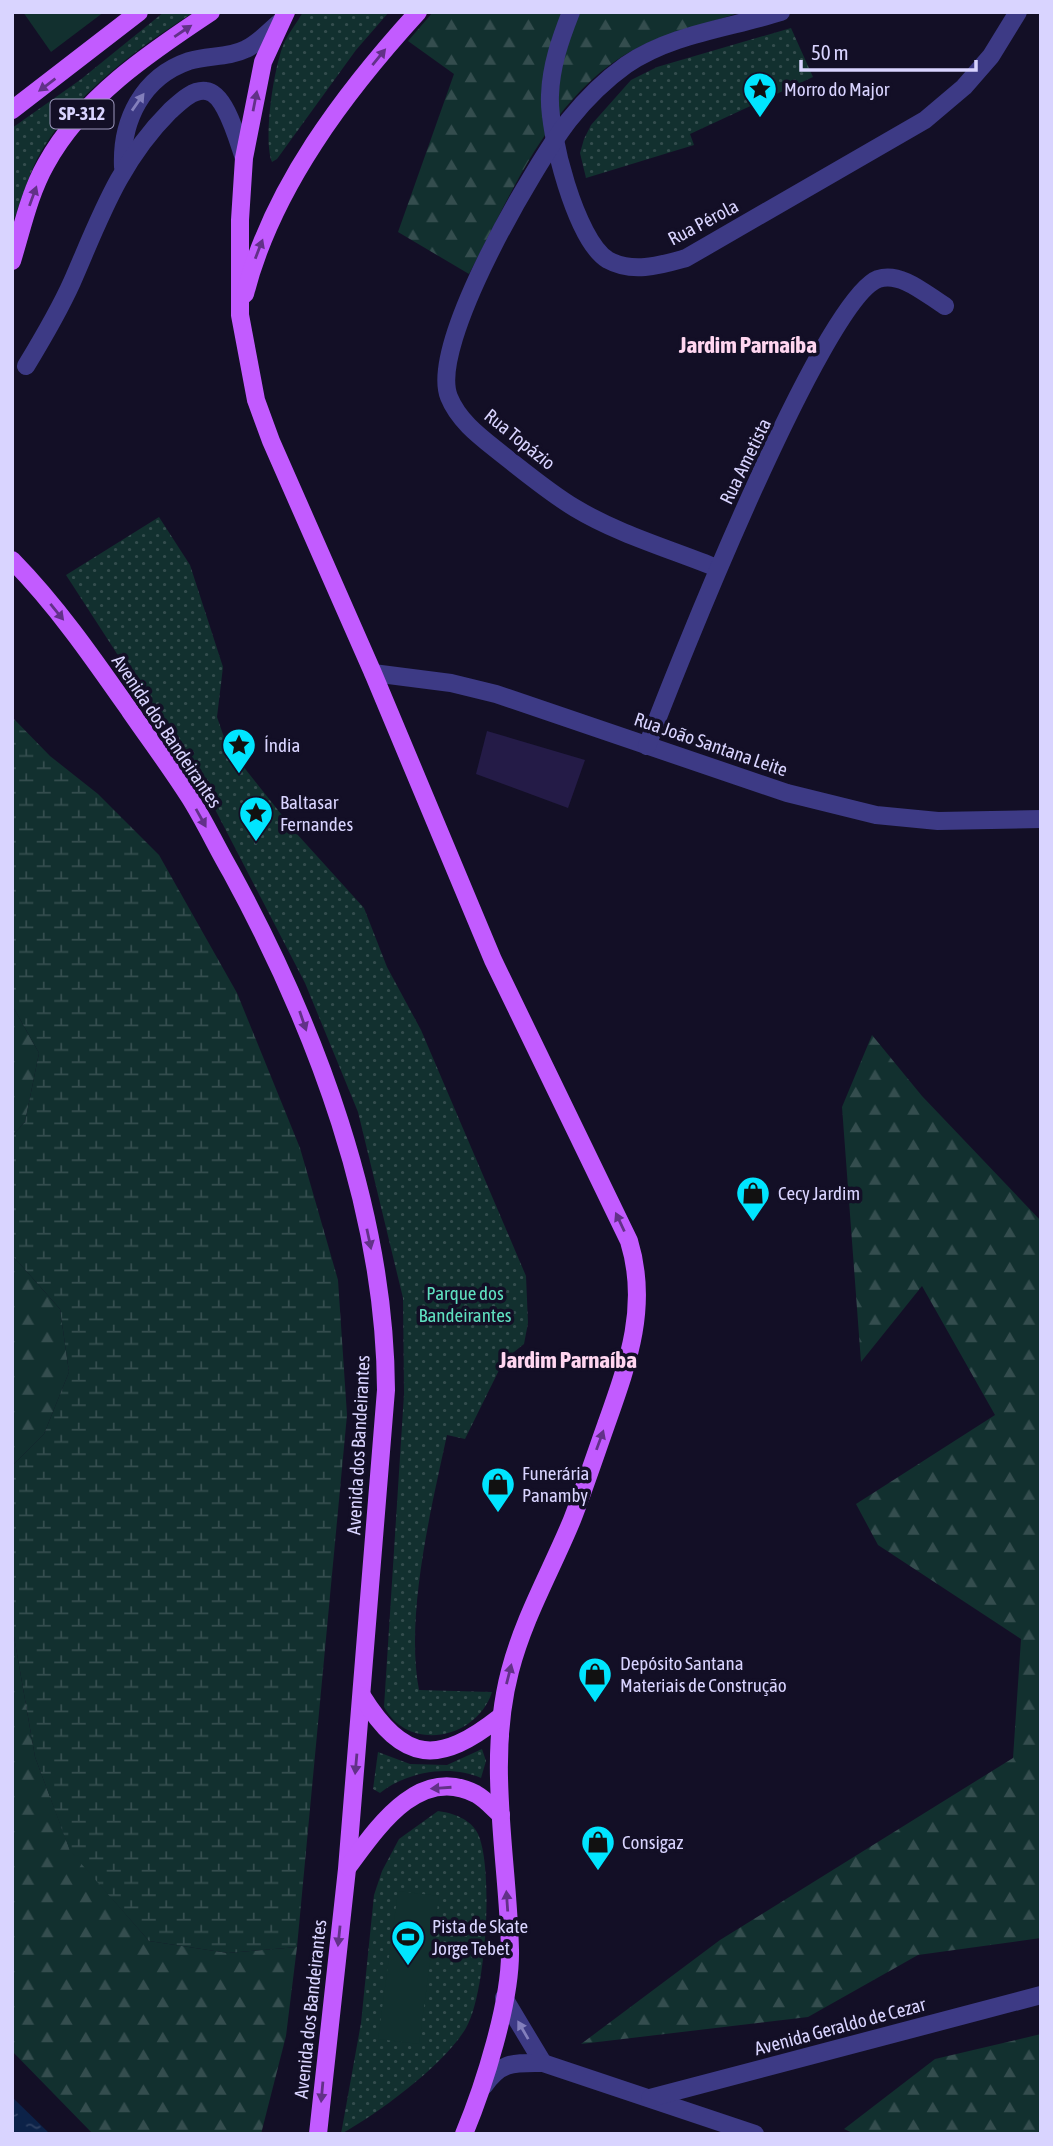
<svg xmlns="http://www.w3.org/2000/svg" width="1053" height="2146" viewBox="0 0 1053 2146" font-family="'Asap Condensed',sans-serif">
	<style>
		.grass { fill: url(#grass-dots) }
		.forest { fill: url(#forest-firs) }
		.wetland { fill: url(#wetland-marsh) }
		.garden { fill: #12302f }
		.water { fill: url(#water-ripples) }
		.building { fill: #241b47 }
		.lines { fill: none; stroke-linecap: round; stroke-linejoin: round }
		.minor { stroke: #3d3a85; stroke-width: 18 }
		.major { stroke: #c25bff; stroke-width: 18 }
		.oneway { fill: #623188 }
		.oneway2 { fill: #837fbc }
		.labels { text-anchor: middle; stroke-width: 7; stroke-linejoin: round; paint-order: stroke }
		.shield { fill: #130f26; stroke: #9e99be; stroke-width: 2 }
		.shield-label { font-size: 18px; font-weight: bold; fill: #d9d4ff }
		.poi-label { font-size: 19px; fill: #d9d4ff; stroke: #130f26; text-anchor: start }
		.street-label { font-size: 19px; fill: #d9d4ff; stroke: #130f26 }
		.park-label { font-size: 19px; fill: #5fe0c0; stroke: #130f26 }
		.quarter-label { font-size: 23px; font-weight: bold; fill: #ffd6f0; stroke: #130f26 }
	</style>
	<defs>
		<pattern id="grass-dots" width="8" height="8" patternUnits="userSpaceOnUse" patternTransform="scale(1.75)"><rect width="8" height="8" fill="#12302f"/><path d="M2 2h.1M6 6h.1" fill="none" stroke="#344d4e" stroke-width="1.8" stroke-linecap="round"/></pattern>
		<pattern id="forest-firs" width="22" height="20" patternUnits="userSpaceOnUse" patternTransform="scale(1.75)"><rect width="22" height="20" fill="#12302f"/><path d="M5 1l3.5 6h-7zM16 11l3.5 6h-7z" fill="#344d4e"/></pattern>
		<pattern id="wetland-marsh" width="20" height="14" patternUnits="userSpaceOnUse" patternTransform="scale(1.75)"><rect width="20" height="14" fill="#12302f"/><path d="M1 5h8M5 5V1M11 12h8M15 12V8" fill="none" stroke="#344d4e"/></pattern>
		<pattern id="water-ripples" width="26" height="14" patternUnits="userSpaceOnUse" patternTransform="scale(1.75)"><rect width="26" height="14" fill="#0c2248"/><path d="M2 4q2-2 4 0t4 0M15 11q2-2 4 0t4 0" fill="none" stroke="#2f4163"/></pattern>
	</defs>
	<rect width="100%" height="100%" fill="#130f26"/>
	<!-- grass -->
	<g class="grass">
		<path d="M164,12h30c-58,37 -124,85 -157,147 -10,21 -17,45 -25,66v-97l68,-48z"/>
		<path d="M303,12h86l-33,38 -79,109 -5,3c-9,-24 2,-98 13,-121 5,-10 13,-20 18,-29z"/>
		<path d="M791,28l22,49 -123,57 4,11 -108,33 -6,-25 4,-14 7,-14 40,-45 26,-13z"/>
		<path d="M159,517l31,48 33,102 -6,50 10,29 70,88 67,74 23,59 34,63 105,246 2,47 -4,21 -20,16 -39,79 -18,-4c-16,74 -42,181 -28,255l73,2c-15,47 -83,61 -108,15l20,-313 -1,-96 -45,-186 -53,-129 -101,-195 -138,-213z"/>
		<path d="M482,1749l4,12 -5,17c-31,-14 -75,-6 -101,15l-7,-4 5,-37 32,12 37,1z"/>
		<path d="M438,1811c15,2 33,8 40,23 16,35 8,160 -12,194 -22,37 -87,85 -125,106l20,-111 13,-128 8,-24 17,-32z"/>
	</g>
	<!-- forest -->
	<g class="forest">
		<path d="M433,12h308c-31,11 -66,18 -96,32 -91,42 -132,147 -176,230l-71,-42 56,-158 -46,-33z"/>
		<path d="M12,1005l27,48 -14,69 -13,14z"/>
		<path d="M872,1035l50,61 119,125v717l-123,17 -110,62 -227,27 139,-104 293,-182 8,-119 -143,-94 -22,-41 139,-89 -73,-129 -61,76 -19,-255z"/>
		<path d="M12,1255l48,54 9,63 -25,62 -32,32z"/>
		<path d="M12,1625l23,132 35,93 79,91 79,12 69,-6 -11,89 -25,98h-168l-81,-83z"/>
		<path d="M1041,2034v100h-186l-11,-5 91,-70z"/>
	</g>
	<!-- wetland -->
	<path class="wetland" d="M12,717l38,39 48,38 61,61 78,138 63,155 38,132 9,135 -50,532 -69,6 -79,-12 -79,-90 -35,-94 -23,-132v-159l32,-32 25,-62 -9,-63 -48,-54v-119l13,-14 14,-69 -27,-48z"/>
	<!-- garden -->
	<g class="garden">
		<path d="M23,12h81l-53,40z"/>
		<path d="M398,1891l41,5 -20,148 -41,-5z"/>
	</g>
	<!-- water -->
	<path class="water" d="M12,2097l38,37h-38z"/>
	<!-- building -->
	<path class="building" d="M487,731l98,29 -17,48 -92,-34z"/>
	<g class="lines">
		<!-- minor -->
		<g class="minor">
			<path d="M571,12c-11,28 -20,54 -21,83 -2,37 26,146 58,165 25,14 53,5 78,-2l239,-138 39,-33 27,-31 27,-44"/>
			<path d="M123,167c-2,-46 19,-90 66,-106 19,-6 39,-3 57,-12 13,-6 23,-18 34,-27"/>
			<path d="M26,366c17,-28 33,-55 46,-84 28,-64 47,-120 98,-171 9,-8 22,-22 36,-20 20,2 32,51 38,67"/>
			<path d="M717,568c-47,-19 -99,-34 -142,-60 -25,-15 -49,-35 -72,-53 -21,-17 -44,-33 -54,-58 -21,-52 86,-233 120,-277 16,-20 36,-40 57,-55 45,-31 104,-37 155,-53"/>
			<path d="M373,673l78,10 45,11 291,99 89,22 62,6 103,-2"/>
			<path d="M647,746c27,-72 175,-446 231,-467 23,-8 49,16 67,27"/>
			<path d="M504,1998l39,65"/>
			<path d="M484,2086c17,-25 30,-23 59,-23l212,71"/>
			<path d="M650,2098l391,-103"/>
		</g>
		<!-- major -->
		<g class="major">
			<path d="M286,12l-23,50 -19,96 -4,62v95l16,85 15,41 102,232 120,287 136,281c20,65 -1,122 -23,184 -11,31 -22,64 -34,95 -21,51 -48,97 -62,151 -24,91 -2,187 0,279 1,51 -26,136 -46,184"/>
			<path d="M12,110l127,-98"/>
			<path d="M12,261c10,-32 17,-67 34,-97 36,-66 103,-111 165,-152"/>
			<path d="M245,294c27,-106 100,-202 173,-282"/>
			<path d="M12,560c45,46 81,98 118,151 20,29 41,57 60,87 15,24 27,50 41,74 85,156 154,339 155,518l-39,479 -29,265"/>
			<path d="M362,1696c42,68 77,69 138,21"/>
			<path d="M348,1867c29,-39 71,-103 128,-73 9,5 17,14 25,21"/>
		</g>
	</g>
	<!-- one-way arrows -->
	<defs><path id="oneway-solid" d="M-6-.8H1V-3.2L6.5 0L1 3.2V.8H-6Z" transform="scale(1.75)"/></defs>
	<g class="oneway">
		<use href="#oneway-solid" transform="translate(183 31) rotate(-34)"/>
		<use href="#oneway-solid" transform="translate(379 57) rotate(-51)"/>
		<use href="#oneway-solid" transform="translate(47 85) rotate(143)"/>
		<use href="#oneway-solid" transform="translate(255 101) rotate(-79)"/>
		<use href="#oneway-solid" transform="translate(33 196) rotate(-70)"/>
		<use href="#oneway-solid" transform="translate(259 249) rotate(-69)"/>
		<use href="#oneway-solid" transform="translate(57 612) rotate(51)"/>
		<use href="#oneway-solid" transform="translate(201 818) rotate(61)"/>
		<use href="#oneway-solid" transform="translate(303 1021) rotate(71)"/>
		<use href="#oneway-solid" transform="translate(620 1222) rotate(-115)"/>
		<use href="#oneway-solid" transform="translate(369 1239) rotate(78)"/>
		<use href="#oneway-solid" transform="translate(600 1440) rotate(-70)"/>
		<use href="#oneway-solid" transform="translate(509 1674) rotate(-76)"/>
		<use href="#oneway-solid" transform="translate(356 1764) rotate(95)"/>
		<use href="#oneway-solid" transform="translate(441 1788) rotate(176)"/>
		<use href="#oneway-solid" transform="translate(507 1901) rotate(-94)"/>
		<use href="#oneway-solid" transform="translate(339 1936) rotate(96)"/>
		<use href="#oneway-solid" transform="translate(322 2092) rotate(95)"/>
	</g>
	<g class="oneway2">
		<use href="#oneway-solid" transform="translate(138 102) rotate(-55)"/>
		<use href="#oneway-solid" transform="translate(523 2030) rotate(-120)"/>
	</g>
	<!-- icons -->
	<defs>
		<g id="sight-pin" transform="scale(1.75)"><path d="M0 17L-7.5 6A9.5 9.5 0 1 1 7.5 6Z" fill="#00e5ff" stroke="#130f26"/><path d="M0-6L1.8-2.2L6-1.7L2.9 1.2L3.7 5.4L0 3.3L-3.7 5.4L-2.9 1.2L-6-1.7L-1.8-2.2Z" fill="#111"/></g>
		<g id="shop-pin" transform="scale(1.75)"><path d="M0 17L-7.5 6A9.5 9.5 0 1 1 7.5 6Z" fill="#00e5ff" stroke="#130f26"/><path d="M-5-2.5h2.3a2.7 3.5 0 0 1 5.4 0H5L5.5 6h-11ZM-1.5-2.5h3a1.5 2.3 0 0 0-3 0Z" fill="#111"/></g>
		<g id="stadium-pin" transform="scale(1.75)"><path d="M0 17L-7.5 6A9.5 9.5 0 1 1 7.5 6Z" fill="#00e5ff" stroke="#130f26"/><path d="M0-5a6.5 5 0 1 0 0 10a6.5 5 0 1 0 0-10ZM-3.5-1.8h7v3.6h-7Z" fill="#111"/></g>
	</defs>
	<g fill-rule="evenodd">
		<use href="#sight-pin" x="760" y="89"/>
		<use href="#sight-pin" x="239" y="745"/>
		<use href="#sight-pin" x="256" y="813"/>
		<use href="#shop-pin" x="753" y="1193"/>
		<use href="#shop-pin" x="498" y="1484"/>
		<use href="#shop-pin" x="595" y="1674"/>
		<use href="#shop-pin" x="598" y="1842"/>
		<use href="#stadium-pin" x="408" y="1937"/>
	</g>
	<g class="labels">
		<!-- shield labels -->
		<rect class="shield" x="50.5" y="99.5" width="63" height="29" rx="5"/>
		<g class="shield-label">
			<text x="82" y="120">SP-312</text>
		</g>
		<!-- poi labels -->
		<g class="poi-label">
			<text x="784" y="96">Morro do Major</text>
			<text x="264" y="752">Índia</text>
			<text x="280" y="809">Baltasar<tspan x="280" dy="22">Fernandes</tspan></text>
			<text x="778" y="1200">Cecy Jardim</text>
			<text x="522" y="1480">Funerária<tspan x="522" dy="22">Panamby</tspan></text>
			<text x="620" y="1670">Depósito Santana<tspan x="620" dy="22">Materiais de Construção</tspan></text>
			<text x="622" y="1849">Consigaz</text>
			<text x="432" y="1933">Pista de Skate<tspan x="432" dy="22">Jorge Tebet</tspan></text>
		</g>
		<!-- street labels -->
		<g class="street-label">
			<text transform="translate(703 222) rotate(-28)" y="7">Rua Pérola</text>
			<text transform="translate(520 439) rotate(39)" y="7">Rua Topázio</text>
			<text transform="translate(745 461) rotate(-64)" y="7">Rua Ametista</text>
			<text transform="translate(167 731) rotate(56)" y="7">Avenida dos Bandeirantes</text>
			<text transform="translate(711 744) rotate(19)" y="7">Rua João Santana Leite</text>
			<text transform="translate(358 1445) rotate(-87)" y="7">Avenida dos Bandeirantes</text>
			<text transform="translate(310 2009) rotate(-84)" y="7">Avenida dos Bandeirantes</text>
			<text transform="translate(840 2026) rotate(-15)" y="7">Avenida Geraldo de Cezar</text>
		</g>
		<!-- park labels -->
		<g class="park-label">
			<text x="465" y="1300">Parque dos<tspan x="465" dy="22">Bandeirantes</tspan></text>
		</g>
		<!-- quarter labels -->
		<g class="quarter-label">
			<text x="748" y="353">Jardim Parnaíba</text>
			<text x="568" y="1368">Jardim Parnaíba</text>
		</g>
	</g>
	<!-- border -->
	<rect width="1053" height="2146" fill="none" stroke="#d9d4ff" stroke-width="28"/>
	<!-- scale -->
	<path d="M801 60v10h175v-10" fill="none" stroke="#d9d4ff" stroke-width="3.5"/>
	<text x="811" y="60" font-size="21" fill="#d9d4ff" stroke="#130f26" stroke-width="5" paint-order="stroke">50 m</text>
</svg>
